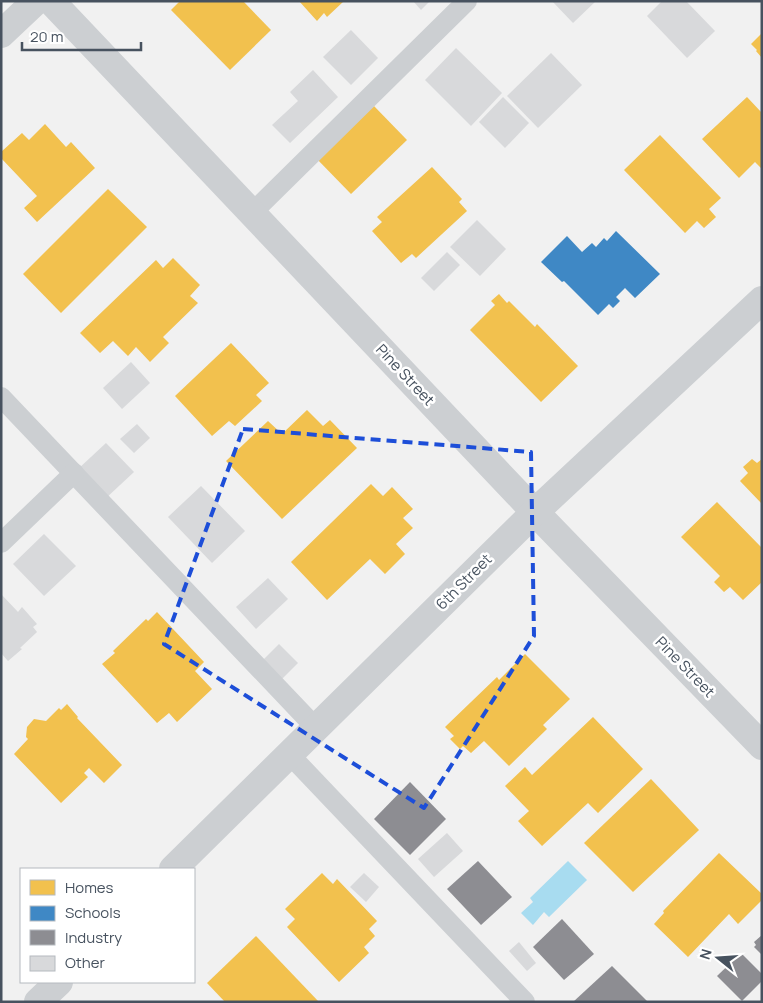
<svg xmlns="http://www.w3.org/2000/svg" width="763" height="1003" viewBox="0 0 763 1003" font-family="Manrope,sans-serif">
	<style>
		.water { fill: #a8dcf0 }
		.homes { fill: #f2c14e }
		.schools { fill: #3f88c5 }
		.industry { fill: #8d8d92 }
		.building { fill: #d8d9db }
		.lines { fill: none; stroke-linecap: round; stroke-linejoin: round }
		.service { stroke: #cccfd2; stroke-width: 20 }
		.minor { stroke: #cccfd2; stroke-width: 28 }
		.marked { fill: none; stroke: #1d4ed8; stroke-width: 4; stroke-dasharray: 10 6; stroke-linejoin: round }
		.labels { text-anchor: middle; stroke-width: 5; stroke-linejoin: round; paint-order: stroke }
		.street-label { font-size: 15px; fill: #47525f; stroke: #fff }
	</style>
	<rect width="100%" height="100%" fill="#f1f1f1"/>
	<!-- water -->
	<path class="water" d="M568,861l19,19 -38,37 -5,-5 -11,13 -12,-12 12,-11 -3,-4z"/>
	<!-- homes -->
	<g class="homes">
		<path d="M180,1h63l28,29 -41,40 -59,-60z"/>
		<path d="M299,1h45l-17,16 -3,-4 -7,8z"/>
		<path d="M762,33v25l-6,-7 1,-1 -6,-6z"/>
		<path d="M747,97l15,16v56l-7,-7 -16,16 -37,-39z"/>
		<path d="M373,105l34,35 -56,54 -36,-37z"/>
		<path d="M45,124l21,23 5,-5 24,26 -58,54 -13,-14 13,-12 -36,-38v-6l21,-19 7,7z"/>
		<path d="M660,135l61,63 -12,11 7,8 -12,11 -7,-7 -12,12 -61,-63z"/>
		<path d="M432,167l30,32 -3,3 8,9 -51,47 -4,-4 -11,9 -29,-32 10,-9 -5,-5z"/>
		<path d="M108,189l39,38 -86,86 -38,-39z"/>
		<path d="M173,258l27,27 -10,11 8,7 -35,34 6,6 -19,19 -14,-15 -8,9 -15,-15 -13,12 -20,-20 76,-73 7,8z"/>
		<path d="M499,294l8,9 2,-2 26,26 2,-3 41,42 -37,36 -71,-72 25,-25 -4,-4z"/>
		<path d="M231,343l38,40 -13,12 6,6 -27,25 -6,-5 -17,15 -37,-40z"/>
		<path d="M307,410l16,16 7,-6 27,28 -75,71 -56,-58 42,-40 14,13z"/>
		<path d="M752,459l5,4 5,-4v45l-22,-23 8,-8 -5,-6z"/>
		<path d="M371,484l12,12 9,-9 21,22 -10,9 10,10 -17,16 9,10 -20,20 -15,-15 -43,41 -36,-38z"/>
		<path d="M717,502l45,46v34l-19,18 -13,-13 -6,5 -10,-10 6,-6 -39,-39z"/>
		<path d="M157,612l47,50 -9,9 17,18 -35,33 -8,-9 -12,10 -55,-59 13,-11 -2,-2 33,-32 2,2z"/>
		<path d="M525,654l45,45 -27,26 4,4 -38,37 -25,-25 -13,12 -8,-7 -3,3 -10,-10 4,-3 -9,-9 52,-50 2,3z"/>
		<path d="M67,704l11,13 -1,1 45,47 -18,18 -15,-15 -5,5 4,4 -27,26 -47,-49 14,-15 -2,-2 1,-10 7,-8 12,2 13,-13 2,2z"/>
		<path d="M593,717l50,52 -45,44 -10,-10 -46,43 -24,-25 11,-10 -24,-25 20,-19 7,8z"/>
		<path d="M651,779l48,51 -66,62 -49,-49z"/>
		<path d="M719,853l43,41v6l-24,24 -9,-10 -41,43 -34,-33 10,-11 -1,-2z"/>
		<path d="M322,873l11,11 4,-5 40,42 -8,8 6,7 -11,11 5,6 -30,29 -52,-55 8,-8 -10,-10z"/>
		<path d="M256,936l63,66h-94l-18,-19z"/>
	</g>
	<!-- schools -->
	<path class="schools" d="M616,231l44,43 -25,24 -10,-10 -9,9 4,4 -7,7 -4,-4 -11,11 -34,-34 -2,1 -21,-20 26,-26 15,16 10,-9 4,4 8,-9 3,3z"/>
	<!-- industry -->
	<g class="industry">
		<path d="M410,782l36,37 -36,36 -36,-36z"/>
		<path d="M478,861l34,36 -31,28 -34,-36z"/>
		<path d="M562,919l32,35 -30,26 -31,-33z"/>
		<path d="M762,935v20l-8,-8 2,-2 -2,-3z"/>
		<path d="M741,953l21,21v7l-20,20 -25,-25z"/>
		<path d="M612,966l36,36h-75z"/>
	</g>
	<!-- building -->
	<g class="building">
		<path d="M413,1h17l-9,9z"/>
		<path d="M552,1h44l-23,22z"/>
		<path d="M662,1h24l29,30 -28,27 -40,-42z"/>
		<path d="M351,30l27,28 -27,27 -28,-28z"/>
		<path d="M456,48l46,45 -31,33 -46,-46z"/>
		<path d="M551,53l31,32 -44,43 -31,-32z"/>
		<path d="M313,70l25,27 -48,46 -18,-18 26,-24 -8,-9z"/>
		<path d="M503,97l26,26 -24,25 -26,-26z"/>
		<path d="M477,220l29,29 -26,27 -30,-29z"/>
		<path d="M447,252l13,13 -26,26 -13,-13z"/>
		<path d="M131,362l19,21 -28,26 -19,-21z"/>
		<path d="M137,424l13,14 -16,15 -14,-14z"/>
		<path d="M106,443l28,29 -29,27 -28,-29z"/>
		<path d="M201,486l44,45 -33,32 -44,-46z"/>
		<path d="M44,534l32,32 -32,30 -31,-32z"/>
		<path d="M268,578l20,21 -32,30 -20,-22z"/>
		<path d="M1,594l17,18 4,-5 15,17 -4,3 4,5 -17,16 2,1 -14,12 -7,-8z"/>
		<path d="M279,644l19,19 -16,16 -19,-19z"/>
		<path d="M447,833l16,18 -29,26 -16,-18z"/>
		<path d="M364,873l15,14 -13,15 -16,-15z"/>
		<path d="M519,942l17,21 -9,8 -18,-20z"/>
	</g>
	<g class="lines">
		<!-- service -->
		<g class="service">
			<path d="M252,213l215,-212"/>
			<path d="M1,397l315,331"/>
			<path d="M1,543l73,-70"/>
			<path d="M289,754l236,248"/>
		</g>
		<!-- minor -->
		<g class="minor">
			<path d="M51,1l484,511 227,234"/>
			<path d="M1,34l35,-33"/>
			<path d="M173,869l362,-357 227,-212"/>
			<path d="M38,1002l21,-20"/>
		</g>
	</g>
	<!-- marked area -->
	<path class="marked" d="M243,429l288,23 3,184 -110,172 -260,-164z"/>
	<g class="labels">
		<!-- street labels -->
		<g class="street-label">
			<text transform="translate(405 375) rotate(47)" y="5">Pine Street</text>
			<text transform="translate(464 582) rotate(-45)" y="5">6th Street</text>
			<text transform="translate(685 667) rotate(46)" y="5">Pine Street</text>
		</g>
	</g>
	<!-- border -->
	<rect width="763" height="1003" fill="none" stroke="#47525f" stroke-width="5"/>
	<!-- legend -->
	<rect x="20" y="868" width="175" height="115" fill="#ffffff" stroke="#b5babf"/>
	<rect x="30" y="880" width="25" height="15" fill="#f2c14e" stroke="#b5babf"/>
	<text x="65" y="893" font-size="15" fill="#47525f">Homes</text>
	<rect x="30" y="906" width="25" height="15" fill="#3f88c5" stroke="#b5babf"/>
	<text x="65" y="918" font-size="15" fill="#47525f">Schools</text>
	<rect x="30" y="930" width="25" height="15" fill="#8d8d92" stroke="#b5babf"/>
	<text x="65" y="943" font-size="15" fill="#47525f">Industry</text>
	<rect x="30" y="956" width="25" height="15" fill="#d8d9db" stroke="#b5babf"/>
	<text x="65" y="968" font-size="15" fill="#47525f">Other</text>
	<!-- north arrow -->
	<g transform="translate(718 958) rotate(287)" stroke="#ffffff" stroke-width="4" paint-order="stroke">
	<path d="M0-4L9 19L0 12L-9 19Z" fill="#47525f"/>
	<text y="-8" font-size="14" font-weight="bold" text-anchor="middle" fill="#47525f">N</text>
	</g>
	<!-- scale -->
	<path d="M22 42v8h119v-8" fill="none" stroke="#47525f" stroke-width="2.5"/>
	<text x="30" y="42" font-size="15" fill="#47525f" stroke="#ffffff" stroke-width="4" paint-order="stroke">20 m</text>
</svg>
